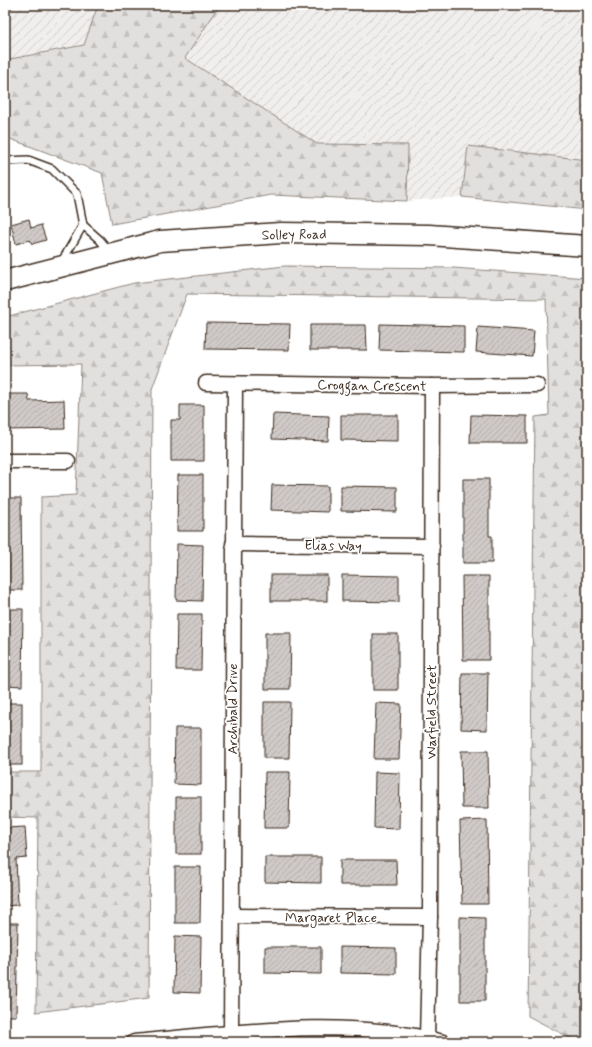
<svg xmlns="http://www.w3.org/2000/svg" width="592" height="1047" viewBox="0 0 592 1047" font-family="Mynerve,sans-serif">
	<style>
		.industrial { fill: url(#industrial-furrows) }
		.forest { fill: url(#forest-firs); stroke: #8e857e }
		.building { fill: url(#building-hatch); stroke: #3b2a1e }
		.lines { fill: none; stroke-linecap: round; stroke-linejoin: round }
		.lane-casing { stroke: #3b2a1e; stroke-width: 10 }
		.street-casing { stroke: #3b2a1e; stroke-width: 17 }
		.secondary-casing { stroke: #3b2a1e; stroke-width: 23 }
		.lane { stroke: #fff; stroke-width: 7 }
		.street { stroke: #fff; stroke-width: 14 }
		.secondary { stroke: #fff; stroke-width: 20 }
		.labels { text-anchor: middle; stroke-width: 3.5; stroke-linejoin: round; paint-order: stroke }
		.street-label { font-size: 14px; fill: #3b2a1e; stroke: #fff }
	</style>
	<defs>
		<pattern id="industrial-furrows" width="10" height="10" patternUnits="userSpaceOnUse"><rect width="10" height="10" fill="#f1efee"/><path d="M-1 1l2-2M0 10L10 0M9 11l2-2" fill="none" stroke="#d0cdcc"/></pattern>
		<pattern id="forest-firs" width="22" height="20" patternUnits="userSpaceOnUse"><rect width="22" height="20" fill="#e2e0de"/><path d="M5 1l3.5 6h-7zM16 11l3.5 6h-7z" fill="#c3c0be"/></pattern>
		<pattern id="building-hatch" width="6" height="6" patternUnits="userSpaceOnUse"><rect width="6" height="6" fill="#cfcac7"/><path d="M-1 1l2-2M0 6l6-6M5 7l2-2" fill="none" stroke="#b3aeaa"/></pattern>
	</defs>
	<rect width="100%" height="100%" fill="#fff"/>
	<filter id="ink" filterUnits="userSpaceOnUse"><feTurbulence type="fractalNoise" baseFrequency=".025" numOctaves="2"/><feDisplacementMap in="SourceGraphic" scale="8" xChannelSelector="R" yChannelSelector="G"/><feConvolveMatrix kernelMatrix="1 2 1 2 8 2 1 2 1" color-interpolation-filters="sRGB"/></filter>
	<g filter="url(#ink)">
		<!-- industrial -->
		<g class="industrial">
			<path d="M5,5h93l-14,40 -79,15z"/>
			<path d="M220,5h367v155l-119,-14 -6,51 -55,4 1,-56 -91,-1 -132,-86z"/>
		</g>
		<!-- forest -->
		<g class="forest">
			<path d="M98,5h122l-35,53 132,86 91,1 -1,56 -136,-6 -159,29 -10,-51 -97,-36v-77l79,-15z"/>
			<path d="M468,146l119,14v50l-125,-13z"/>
			<path d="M285,266l168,2 134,10v764h-9l-50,-26 7,-599 14,-2 -3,-116 -359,-5 -35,95 -3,609 -113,14 2,-194 -33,-1v-45h36v-275l35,-2 5,-131 -76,1v-48l129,-34z"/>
		</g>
		<!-- building -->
		<g class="building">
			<path d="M29,219l2,9 10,-3 5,15 -14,4 -2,-4 -14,4 -5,-20z"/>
			<path d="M206,323l84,1 -1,26 -84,-1z"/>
			<path d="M380,324l84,2v26l-85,-2z"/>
			<path d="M310,325h56l1,25h-57z"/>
			<path d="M478,327l56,4 -2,25 -56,-4z"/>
			<path d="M5,394h23l1,7 35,-1 1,29 -60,1z"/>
			<path d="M180,405h24v56h-33v-41h9z"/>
			<path d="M273,414l56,2 -1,25 -56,-2z"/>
			<path d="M341,415h57v26l-57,-1z"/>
			<path d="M471,415l56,1v27h-57z"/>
			<path d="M178,475h25v56h-26z"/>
			<path d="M463,479h26v57h3v27h-29z"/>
			<path d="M272,485l56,1v26l-57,-2z"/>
			<path d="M341,486l56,1v25l-56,-1z"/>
			<path d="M5,498h16l1,92h-17z"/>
			<path d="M177,544l26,1 -1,56 -26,-1z"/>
			<rect x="271" y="575" width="56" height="26"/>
			<path d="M342,575l57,1v26l-57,-1z"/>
			<path d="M462,576h27v84h-26z"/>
			<path d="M5,609h18l-1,77 -17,-1z"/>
			<path d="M177,614h25l-1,56h-25z"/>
			<path d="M265,633h26l-1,56h-25z"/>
			<rect x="373" y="634" width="25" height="56"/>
			<path d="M462,673h26l-1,57 -26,-1z"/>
			<path d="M264,702h26l-1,56h-25z"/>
			<rect x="5" y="703" width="17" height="62"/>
			<path d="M376,703l25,1 -2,55h-25z"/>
			<path d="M175,728h26v57l-27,-1z"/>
			<path d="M461,751h27l1,57h-27z"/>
			<path d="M265,772h25l-1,56h-25z"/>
			<path d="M375,772l25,1 -1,56 -25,-1z"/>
			<rect x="176" y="797" width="25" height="57"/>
			<path d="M487,820l1,84h-26l-2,-83z"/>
			<path d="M25,827l2,31 -11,1 2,46 -13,1v-78z"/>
			<path d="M265,857h56v26l-56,-1z"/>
			<path d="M340,860h56l1,25h-57z"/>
			<path d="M175,867h26l-1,56h-25z"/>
			<path d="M460,917l25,1v83h-25z"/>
			<path d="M5,923h13l-2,93h-11z"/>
			<path d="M175,936l26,1 -1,56 -26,-1z"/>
			<path d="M265,947h56v27l-56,-1z"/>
			<path d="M340,947l56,1v26l-56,-1z"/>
		</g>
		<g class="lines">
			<!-- lane casing -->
			<g class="lane-casing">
				<g id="lane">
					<path d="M5,6l3,-1"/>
					<path d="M5,161l23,-1 24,9 25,25 6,31"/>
					<path d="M61,263l22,-38 17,15 10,12"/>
				</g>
			</g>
			<!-- street casing -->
			<g class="street-casing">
				<g id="street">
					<path d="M206,383l226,3 105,-1"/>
					<path d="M5,461h63"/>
					<path d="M233,544l199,2"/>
					<path d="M231,916l199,1"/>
					<path d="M231,1034l4,-650"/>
					<path d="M427,1038l3,-121 2,-531"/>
					<path d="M134,1042c102,-9 209,-26 309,0"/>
				</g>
			</g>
			<!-- secondary casing -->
			<g class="secondary-casing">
				<path id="secondary" d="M5,281l155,-40 121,-8 148,2 158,11"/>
			</g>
			<!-- lane -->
			<use href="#lane" class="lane"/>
			<!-- street -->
			<use href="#street" class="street"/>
			<!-- secondary -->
			<use href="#secondary" class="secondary"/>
		</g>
	</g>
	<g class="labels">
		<!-- street labels -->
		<g class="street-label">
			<text transform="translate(294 234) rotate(-1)" y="5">Solley Road</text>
			<text transform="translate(372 385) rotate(1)" y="5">Croggan Crescent</text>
			<text transform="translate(333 545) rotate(1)" y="5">Elias Way</text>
			<text transform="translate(232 709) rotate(-90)" y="5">Archibald Drive</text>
			<text transform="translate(431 712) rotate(-90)" y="5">Warfield Street</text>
			<text x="331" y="922">Margaret Place</text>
		</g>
	</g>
	<!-- margin -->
	<rect width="592" height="1047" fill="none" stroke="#fff" stroke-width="20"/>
	<rect x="10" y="10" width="572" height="1027" fill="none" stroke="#3b2a1e" stroke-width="1.5" filter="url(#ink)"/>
</svg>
